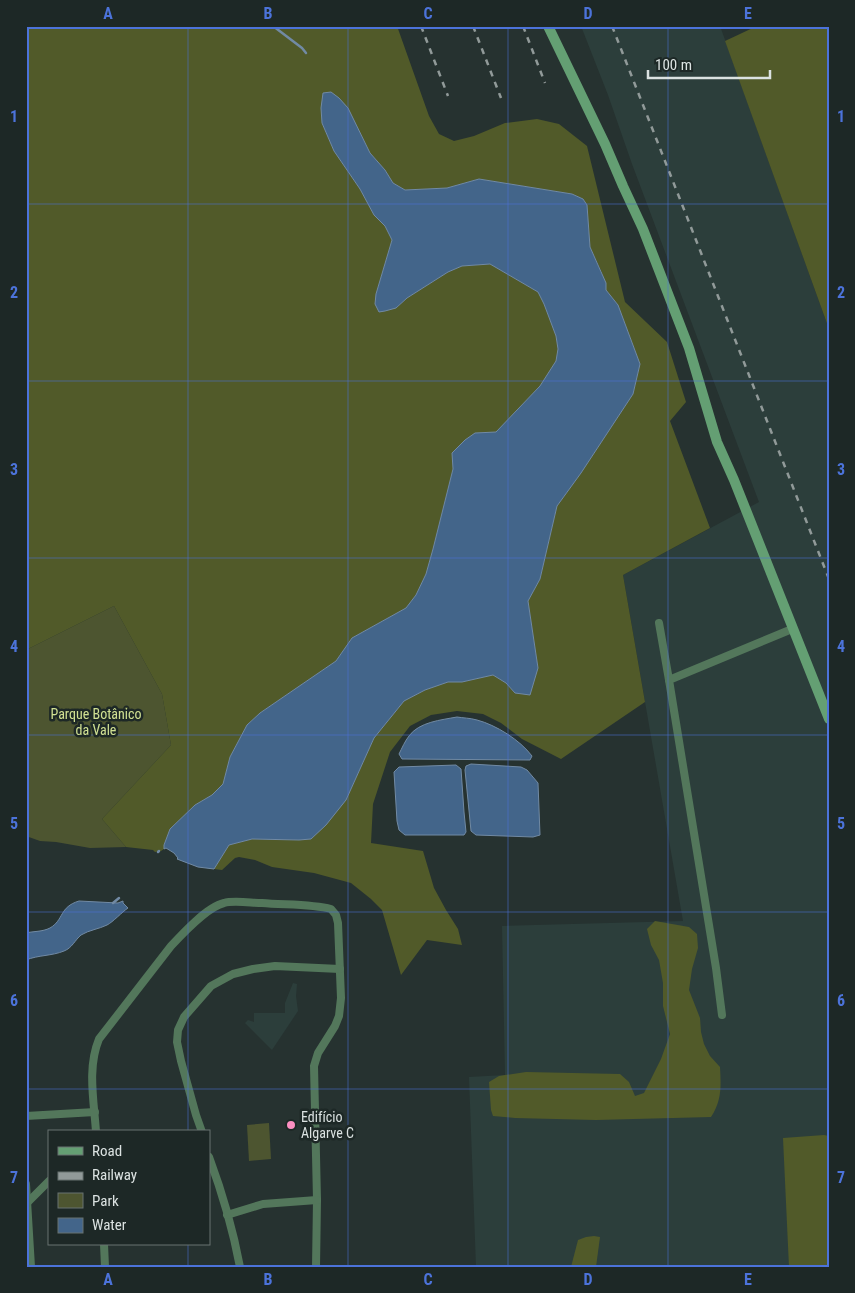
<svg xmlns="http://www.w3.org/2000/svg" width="855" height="1293" viewBox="0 0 855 1293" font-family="'Roboto Condensed',sans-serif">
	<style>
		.built { fill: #2c3e3b }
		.green { fill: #4d5530 }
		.forest { fill: #515a29 }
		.water { fill: #43658a; stroke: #718aa4 }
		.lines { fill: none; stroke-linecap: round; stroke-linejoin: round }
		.stream { stroke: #718aa4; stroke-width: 2.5 }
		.street { stroke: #53775b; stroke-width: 8 }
		.secondary { stroke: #649f73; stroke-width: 10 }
		.rail { stroke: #919a99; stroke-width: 2.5; stroke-dasharray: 6 6; stroke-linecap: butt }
		.grid { fill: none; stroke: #4c73da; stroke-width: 1; stroke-opacity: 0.55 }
		.poi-dot { fill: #fc8fc1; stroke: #1d2826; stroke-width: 2 }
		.labels { text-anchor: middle; stroke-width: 5; stroke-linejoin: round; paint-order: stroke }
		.park-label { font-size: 14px; fill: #d0e092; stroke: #1d2826 }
		.poi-label { font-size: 14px; fill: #dbe2e1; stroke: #1d2826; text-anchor: start }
		.neatline { fill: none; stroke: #4c73da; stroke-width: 2 }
		.grid-label { font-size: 16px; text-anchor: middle; font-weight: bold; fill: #4c73da }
	</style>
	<rect width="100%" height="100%" fill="#263230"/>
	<!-- built -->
	<g class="built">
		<path d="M581,26h139l109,303v938h-353l-7,-190 36,-2 -3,-149 181,-5 -60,-346 136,-73 -127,-338 -24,-69z"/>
		<path d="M293,983l4,1 -1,12 2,15 -26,39 -27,-27 3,-3 6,2v-9h31v-10z"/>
	</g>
	<!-- green -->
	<g class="green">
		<path d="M114,606l48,88 9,51 -69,74 24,28 -36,1 -34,-6 -16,-1 -14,-5v-186z"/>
		<path d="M269,1123l2,36 -22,2 -2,-36z"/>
	</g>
	<!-- forest -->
	<g class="forest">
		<path d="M26,26h371l32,90 10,18 15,7 20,-5 31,-13 32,-4 22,5 28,22 38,156 42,40 19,60 -16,19 40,107 -87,47 22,127 -84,57 -39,-20 -21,-16 -18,-9 -26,-3 -26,4 -21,11 -20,26 -17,52 -2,39 52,8 11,37 12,22 12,19 4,16 -35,-5 -26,35 -19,-65 -11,-11 -20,-16 -37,-10 -42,-6 -17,-7 -16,-3 -4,1 -13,12 -8,-1 15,-24 23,-6 47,1 12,-1 35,-39 28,-62 30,-37 21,-11 23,-8h14l31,-7 13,8 9,10 23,-25 -10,-67 12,-22 17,-73 24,-33 52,-79 7,-30 -22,-59 -12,-15 -4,-17 -12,-26 -3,-42 -4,-6 -11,-5 -93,-15 -32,9 -42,2 -12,-7 -8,-13 -15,-17 -13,-26 -35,-4 12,28 26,38 14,26 11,11 7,14 -16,54 20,14 11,-10 41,-26 14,-6 28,-2 48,28 6,12 12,32 2,14 -2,11 -8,13 -8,12 -44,46 -44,21 1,16 -20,80 -7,25 -10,21 -10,13 -54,30 -16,23 -76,52 -13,12 -17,32 -7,27 -11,11 -17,10 -25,24 -6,16v4l-3,2 -6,1 -2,-2 -27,-3 -24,-28 69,-74 -9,-51 -48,-88 -88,44z"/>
		<path d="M757,26h72v303l-104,-288z"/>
		<path d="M655,921l34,6 8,7 1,14 -6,21 -3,21 11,28 1,14 3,12 6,12 10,11c1,19 2,33 -9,50l-115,3 -81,-2 -22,-2 -2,-6 -2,-28 10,-6 27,-4 94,2 9,8 6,14 9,-3 17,-34 9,-25 -7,-28v-23l-4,-23 -8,-15 -4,-16z"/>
		<path d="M824,1135l5,1v130l-5,1h-35l-6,-129z"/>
		<path d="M594,1236l6,1 -4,30h-25l7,-27 8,-3z"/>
	</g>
	<!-- water -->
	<g class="water">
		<path d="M331,92l8,6 9,10 22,45 15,17 8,13 12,7 42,-2 32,-9 93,15 11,5 4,6 3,42 16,36v7l12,15 22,59 -7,30 -52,79 -24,33 -17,73 -12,22 10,67 -8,27 -15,-2 -9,-10 -13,-8 -31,7h-14l-23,8 -21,11 -30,37 -28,62 -20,25 -15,14 -12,1 -47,-1 -23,6 -15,24 -16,-2 -21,-8 1,-1 -4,-5 -8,-5 -2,1v-4l6,-16 25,-24 17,-10 11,-11 7,-27 17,-32 13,-12 76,-52 16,-23 54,-30 10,-13 10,-21 7,-25 20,-80 -1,-16 13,-13 10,-7 21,-1 44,-46 16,-25 2,-12 -2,-13 -12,-32 -6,-12 -48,-28 -28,2 -14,6 -41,26 -11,10 -11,3 -6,1 -4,-8 1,-10 16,-54 -7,-14 -11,-11 -14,-26 -26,-38 -12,-28 -1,-15 2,-15z"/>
		<path d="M457,717c6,1 13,1 20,3 19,5 43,20 55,36l-2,4 -128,-1 -3,-5c3,-6 6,-13 10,-18 10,-14 32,-16 48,-19z"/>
		<path d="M471,764l50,3 6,3 11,13 2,52 -7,2 -57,-2 -5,-4 -6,-61 1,-4z"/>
		<path d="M456,765l5,4 3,43 2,20 -2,3h-59l-6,-5 -2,-9 -3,-49 5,-5z"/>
		<path d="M79,901l39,2 5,-2v2l5,5c-6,4 -15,14 -21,17 -8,4 -18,5 -26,10 -6,5 -9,13 -17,16 -12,5 -26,4 -38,9v-27c8,-2 16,-1 24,-5 14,-8 9,-21 29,-27z"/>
	</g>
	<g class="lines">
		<!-- stream -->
		<g class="stream">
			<path d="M273,26l29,22 4,5"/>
			<path d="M158,852l1,-1"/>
			<path d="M113,903l6,-5"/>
		</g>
		<!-- street -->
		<g class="street">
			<path d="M659,623l10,57"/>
			<path d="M722,1015l-6,-47 -47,-288 123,-51"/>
			<path d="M26,1116l69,-4"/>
			<path d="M96,1132c-2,-31 -9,-64 3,-93l72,-93c12,-13 36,-39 53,-43 9,-3 28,0 38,0 21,2 50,1 69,6l5,6 2,8 3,75 -2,18 -4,10 -17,27 -4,13 3,134 -1,67"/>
			<path d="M202,1132l-6,-17 -15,-54 -4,-19 1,-12 6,-13 27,-31 22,-12 20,-5 22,-3 65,3"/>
			<path d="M209,1157c13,35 24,73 31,110"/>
			<path d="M26,1184l5,83"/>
			<path d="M26,1204l23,-23"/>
			<path d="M227,1215l36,-11 54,-4"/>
			<path d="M104,1244l1,23"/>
		</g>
		<!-- secondary -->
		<path class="secondary" d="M548,26l57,118 18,42 20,43 46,119 28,94 17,38 95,239"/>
		<!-- rail -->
		<g class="rail">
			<path d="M421,26l27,70"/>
			<path d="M473,26l28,72"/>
			<path d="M523,26l22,57"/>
			<path d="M612,26l217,553"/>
		</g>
	</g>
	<!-- grid -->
	<path class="grid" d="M188,26v1106M348,26v1241M508,26v1241M668,26v1241M26,204h803M26,381h803M26,558h803M26,735h803M26,912h803M26,1089h803M188,1244v23"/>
	<!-- markers -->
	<circle class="poi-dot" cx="291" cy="1125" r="5"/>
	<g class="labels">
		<!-- park labels -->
		<g class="park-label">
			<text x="96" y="719">Parque Botânico<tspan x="96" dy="16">da Vale</tspan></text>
		</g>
		<!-- poi labels -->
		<g class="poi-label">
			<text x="301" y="1122">Edifício<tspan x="301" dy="16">Algarve C</tspan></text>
		</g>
	</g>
	<!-- border -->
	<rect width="855" height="1293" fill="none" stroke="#1d2826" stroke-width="55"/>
	<!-- legend -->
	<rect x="48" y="1130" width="162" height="115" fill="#1d2826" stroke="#697271"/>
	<rect x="58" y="1147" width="25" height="8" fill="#649f73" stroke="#697271"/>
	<text x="92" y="1156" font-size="15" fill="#dbe2e1">Road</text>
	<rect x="58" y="1172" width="25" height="8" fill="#919a99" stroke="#697271"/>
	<text x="92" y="1180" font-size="15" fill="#dbe2e1">Railway</text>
	<rect x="58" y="1193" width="25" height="15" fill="#4d5530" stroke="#697271"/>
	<text x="92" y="1206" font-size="15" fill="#dbe2e1">Park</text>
	<rect x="58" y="1218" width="25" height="15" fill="#43658a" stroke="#697271"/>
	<text x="92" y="1230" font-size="15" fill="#dbe2e1">Water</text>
	<!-- scale -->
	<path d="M648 70v8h122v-8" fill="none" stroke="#dbe2e1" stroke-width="2.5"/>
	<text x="655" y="70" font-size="15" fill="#dbe2e1" stroke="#1d2826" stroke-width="4" paint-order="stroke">100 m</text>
	<rect x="28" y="28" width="800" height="1238" class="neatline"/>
	<g class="grid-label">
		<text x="108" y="19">A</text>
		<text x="268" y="19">B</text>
		<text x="428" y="19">C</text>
		<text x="588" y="19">D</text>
		<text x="748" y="19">E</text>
		<text x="14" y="122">1</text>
		<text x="841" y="122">1</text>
		<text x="14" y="298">2</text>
		<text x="841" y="298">2</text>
		<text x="14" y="475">3</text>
		<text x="841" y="475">3</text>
		<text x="14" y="652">4</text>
		<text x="841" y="652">4</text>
		<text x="14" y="829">5</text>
		<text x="841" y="829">5</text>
		<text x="14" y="1006">6</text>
		<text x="841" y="1006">6</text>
		<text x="14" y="1183">7</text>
		<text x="841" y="1183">7</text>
		<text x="108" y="1285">A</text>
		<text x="268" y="1285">B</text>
		<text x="428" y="1285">C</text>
		<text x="588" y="1285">D</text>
		<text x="748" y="1285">E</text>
	</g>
</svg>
